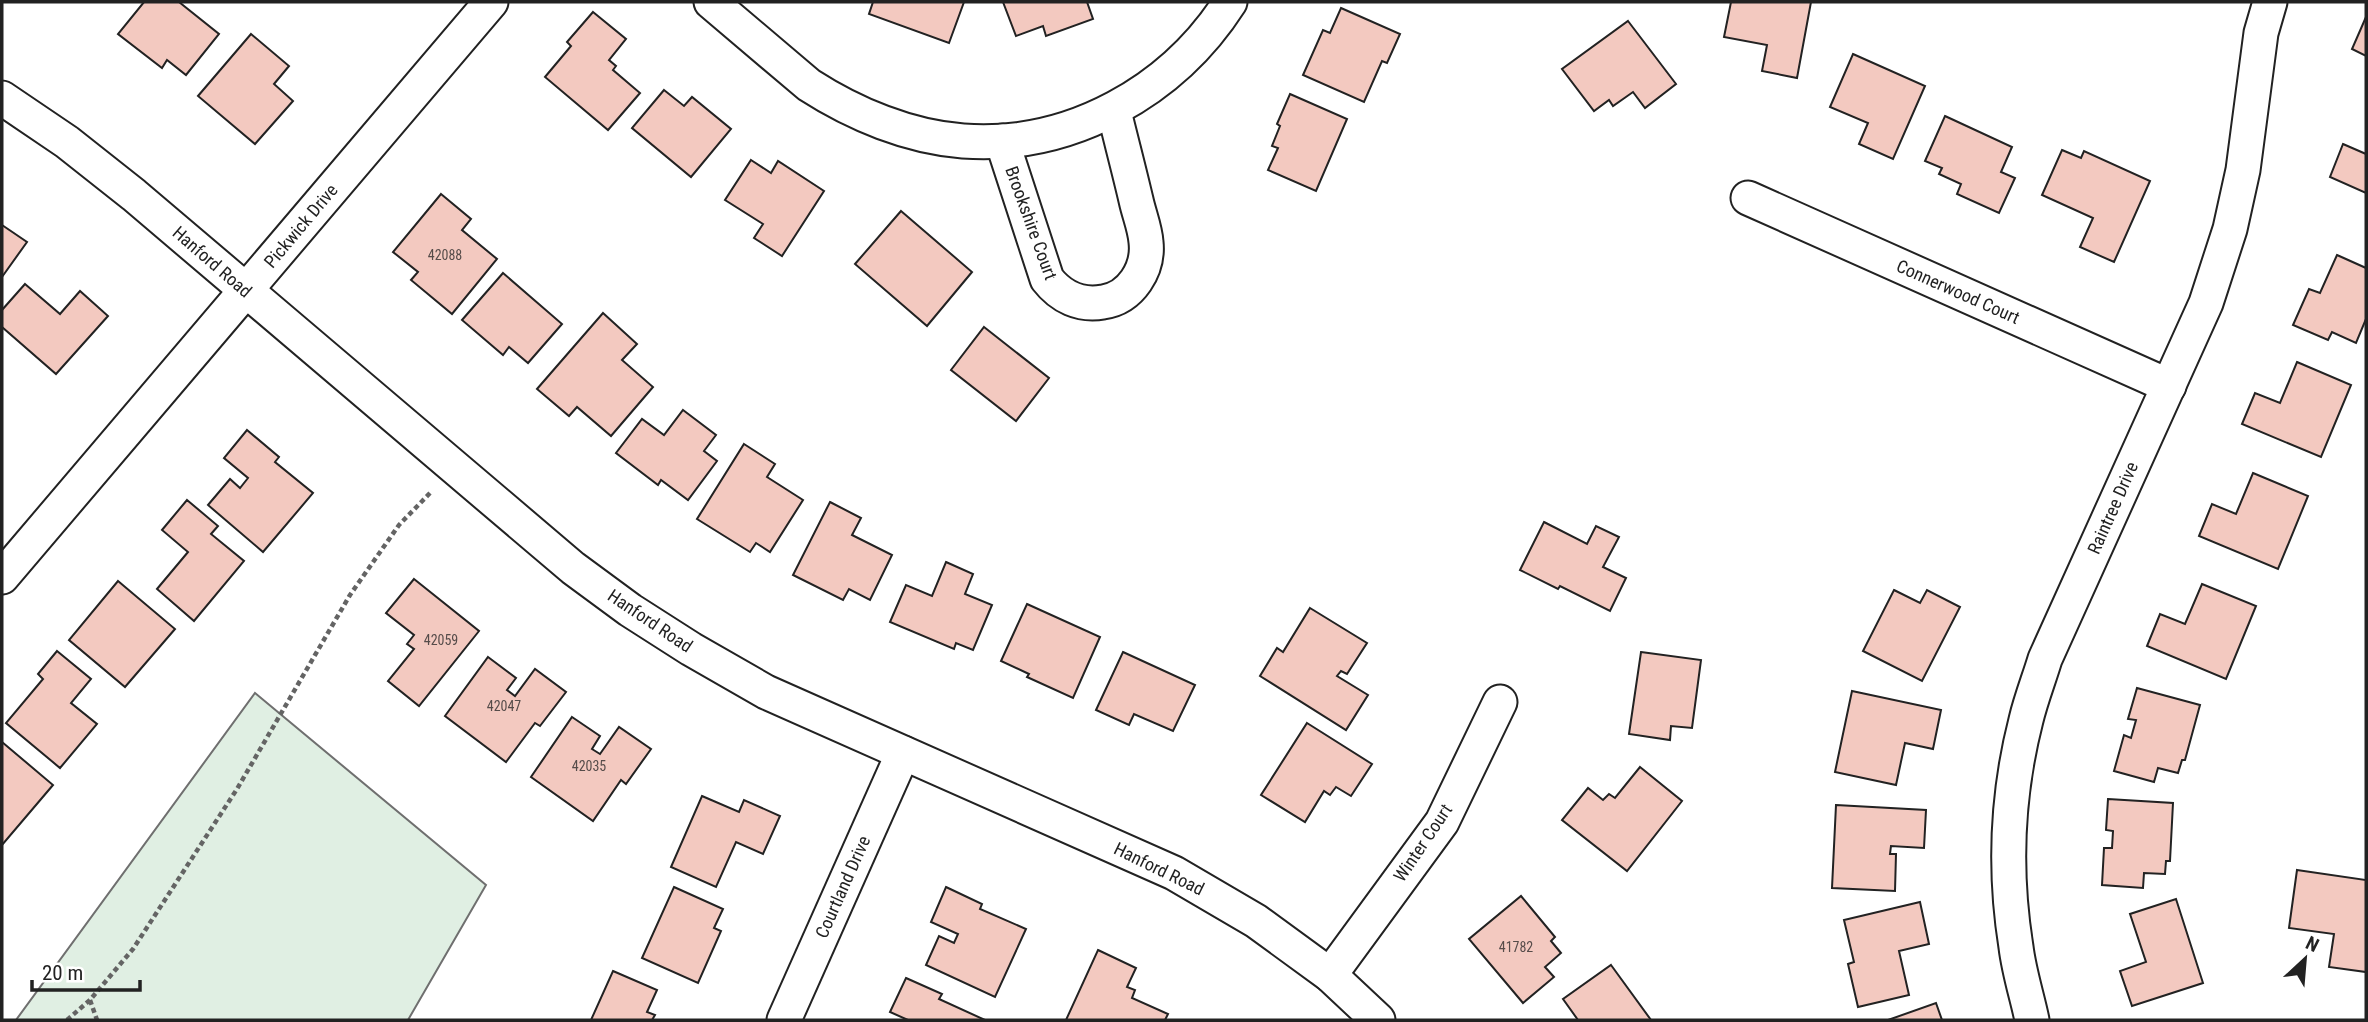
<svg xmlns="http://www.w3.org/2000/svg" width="2368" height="1022" viewBox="0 0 2368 1022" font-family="'Roboto Condensed',sans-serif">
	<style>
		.green { fill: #e0efe3; stroke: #6f6f6f; stroke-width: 2 }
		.building { fill: #f3c9c0; stroke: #222; stroke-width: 2 }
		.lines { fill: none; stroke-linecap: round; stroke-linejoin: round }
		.street-casing { stroke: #222; stroke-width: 37 }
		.path { stroke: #646464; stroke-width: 4.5; stroke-dasharray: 5 3.5; stroke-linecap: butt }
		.street { stroke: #fff; stroke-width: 33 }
		.labels { text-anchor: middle; stroke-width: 5; stroke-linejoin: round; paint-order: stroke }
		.number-label { font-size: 14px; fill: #564c4a }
		.street-label { font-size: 18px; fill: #222; stroke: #fff }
	</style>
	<rect width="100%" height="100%" fill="#fff"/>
	<!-- green -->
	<path class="green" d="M255,693l231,192 -78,135h-392z"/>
	<!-- building -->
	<g class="building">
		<path d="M144,2h35l40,32 -33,41 -19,-15 -5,8 -44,-34z"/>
		<path d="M873,2h91l-15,41 -80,-29z"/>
		<path d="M1003,2h84l6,17 -47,17 -3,-10 -27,10z"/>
		<path d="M1731,2h80l-14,76 -35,-7 5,-26 -43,-8z"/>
		<path d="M1341,8l59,26 -13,29 -5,-2 -18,41 -61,-27 20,-45 7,3z"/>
		<path d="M593,12l33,27 -17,21 7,6 -3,4 27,23 -32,37 -63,-53 26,-31 -4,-4z"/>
		<path d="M2366,17v39l-14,-7z"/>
		<path d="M1628,21l48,63 -31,24 -12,-16 -20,14 -4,-6 -15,11 -32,-42z"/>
		<path d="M251,34l38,32 -15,18 19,17 -38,43 -57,-48z"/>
		<path d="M1853,54l72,32 -32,73 -34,-15 9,-21 -38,-16z"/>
		<path d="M664,90l20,16 8,-9 39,32 -40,48 -59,-49z"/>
		<path d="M1290,94l57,25 -31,72 -48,-21 10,-22 -6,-2 8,-20 -3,-2z"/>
		<path d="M1945,116l67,31 -11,25 14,6 -16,35 -42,-19 4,-10 -22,-10 3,-6 -17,-7z"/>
		<path d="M2343,144l23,10v39l-36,-16z"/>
		<path d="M2062,150l19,8 3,-7 66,30 -36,81 -34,-15 13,-29 -51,-23z"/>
		<path d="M751,160l20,13 7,-12 46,30 -42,65 -28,-18 9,-14 -38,-24z"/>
		<path d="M441,194l30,25 -9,11 35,29 -45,55 -41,-34 7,-8 -25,-20z"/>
		<path d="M901,211l71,61 -45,54 -72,-62z"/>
		<path d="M2,225l25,17 -25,35z"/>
		<path d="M2337,255l29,13v51l-10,24 -24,-11 -4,8 -35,-15 16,-36 11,4z"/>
		<path d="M503,273l59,51 -34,39 -19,-16 -6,8 -41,-35z"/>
		<path d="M25,284l35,30 20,-23 28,25 -52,58 -54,-47v-17z"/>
		<path d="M603,313l34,31 -15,16 31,27 -42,49 -34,-29 -8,9 -32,-27z"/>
		<path d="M984,327l65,51 -33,43 -65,-51z"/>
		<path d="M2297,362l54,23 -30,72 -79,-33 13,-31 25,10z"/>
		<path d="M683,410l33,25 -12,16 13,10 -29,39 -27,-20 -3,5 -42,-32 26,-34 22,16z"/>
		<path d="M247,430l32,27 -4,5 38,31 -50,59 -55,-47 22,-26 10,9 8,-10 -24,-20z"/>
		<path d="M744,444l31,20 -8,13 36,23 -33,52 -14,-9 -6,9 -53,-33z"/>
		<path d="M2253,473l55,23 -30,73 -79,-33 13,-32 24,10z"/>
		<path d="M187,500l31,26 -7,8 33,27 -50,60 -37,-32 31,-37 -26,-22z"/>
		<path d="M830,502l31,16 -9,17 40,20 -22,45 -21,-11 -6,11 -50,-25z"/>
		<path d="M1544,522l43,22 9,-18 23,11 -16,30 23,11 -16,33 -50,-25 -2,3 -38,-19z"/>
		<path d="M946,562l27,12 -8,20 27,11 -19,45 -17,-7 -2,6 -64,-27 16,-37 26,11z"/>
		<path d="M414,579l65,52 -60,75 -31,-25 26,-32 -7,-5 7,-9 -28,-22z"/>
		<path d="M118,581l57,48 -50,58 -56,-47z"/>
		<path d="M2202,584l54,22 -30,73 -79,-33 13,-32 25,10z"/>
		<path d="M1894,590l26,13 7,-13 33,17 -38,74 -59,-30z"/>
		<path d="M1027,604l73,33 -27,61 -46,-21 2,-3 -28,-13z"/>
		<path d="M1310,608l57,35 -20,31 -6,-3 -4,5 31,19 -22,35 -86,-54 17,-28 6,4z"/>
		<path d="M57,651l34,28 -20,24 26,21 -37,44 -54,-45 37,-44 -5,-5z"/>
		<path d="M1123,652l72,33 -22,46 -39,-17 -5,11 -33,-15z"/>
		<path d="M1641,652l60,8 -9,68 -21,-2 -1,14 -41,-6z"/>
		<path d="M488,657l28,21 -9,12 8,6 20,-27 31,23 -26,34 -5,-3 -29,39 -61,-46z"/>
		<path d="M2137,688l63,17 -15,55h-3l-4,13 -20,-5 -4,14 -40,-11 10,-36 7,3 5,-18 -8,-1z"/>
		<path d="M1852,691l89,19 -8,39 -28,-6 -9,42 -61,-13z"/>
		<path d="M572,717l28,19 -8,13 8,5 19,-27 32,22 -25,35 -5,-4 -28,41 -62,-44z"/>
		<path d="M1307,723l65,41 -21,32 -15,-9 -6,8 -6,-4 -19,31 -44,-27z"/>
		<path d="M2,742l51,43 -51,60z"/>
		<path d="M1640,767l42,34 -55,70 -65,-51 26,-32 15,12 6,-6 6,4z"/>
		<path d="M702,796l37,16 5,-12 36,16 -17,38 -27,-12 -20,45 -45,-20z"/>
		<path d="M2108,799l65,4 -3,58h-4l-1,13 -21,-1 -1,15 -41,-3 2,-37h8l1,-17 -7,-1z"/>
		<path d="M1836,805l90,5 -2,38 -33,-2 -1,8h6l-1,37 -63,-3z"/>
		<path d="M2297,870l69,10v92l-37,-5 5,-33 -45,-6z"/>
		<path d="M674,887l49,22 -9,19 7,3 -23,52 -56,-25z"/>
		<path d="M946,887l36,17 -2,5 46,20 -31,68 -69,-32 13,-29 15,7 4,-9 -27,-12z"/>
		<path d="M1521,896l34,41 -4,4 10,12 -16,14 9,10 -31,26 -54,-64z"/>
		<path d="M2176,899l27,84 -71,23 -12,-35 26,-9 -16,-48z"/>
		<path d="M1920,902l9,42 -30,7 10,44 -51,12 -10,-43 6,-2 -10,-42z"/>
		<path d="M1098,950l38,18 -9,19 8,3 -3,8 36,16 -3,6h-99z"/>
		<path d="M1611,965l40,55h-73l-15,-21z"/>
		<path d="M613,971l44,19 -10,22 8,3 -3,5h-61z"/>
		<path d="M906,978l36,16 -3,5 46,21h-77l-18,-8z"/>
		<path d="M1936,1003l6,17h-54z"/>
	</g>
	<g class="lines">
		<!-- street casing -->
		<g class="street-casing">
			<g id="street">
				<path d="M711,2l98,83c45,29 100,52 154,56 108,8 210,-50 267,-139"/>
				<path d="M2,98l65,44 67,53 439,373 57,42 61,39 75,43 408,181 82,48 74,54 48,45"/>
				<path d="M1002,141l45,138c14,18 33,27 56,23 28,-4 46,-33 43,-60 -1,-14 -7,-28 -10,-42 -7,-30 -15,-60 -22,-89"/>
				<path d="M1748,198l421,188"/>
				<path d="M2,577l489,-575"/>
				<path d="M1330,975l112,-153 58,-120"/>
				<path d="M784,1020l119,-267"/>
				<path d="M2032,1020c-5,-24 -13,-48 -16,-73 -12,-75 -9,-153 10,-227 5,-21 13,-41 19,-61l161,-356 24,-74 13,-59 18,-137 9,-31"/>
			</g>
		</g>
		<!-- path -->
		<g class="path">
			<path d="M90,1000l7,20"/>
			<path d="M67,1020l23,-20 43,-51 104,-160 113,-194 49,-70 31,-32"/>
		</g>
		<!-- street -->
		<use href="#street" class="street"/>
	</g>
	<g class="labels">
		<!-- number labels -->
		<g class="number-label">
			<text x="445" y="260">42088</text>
			<text x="441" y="645">42059</text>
			<text x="504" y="711">42047</text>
			<text x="589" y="771">42035</text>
			<text x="1516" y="952">41782</text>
		</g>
		<!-- street labels -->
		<g class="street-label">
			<text transform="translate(1031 223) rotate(70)" y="6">Brookshire Court</text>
			<text transform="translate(301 226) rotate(-50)" y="6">Pickwick Drive</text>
			<text transform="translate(212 262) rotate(41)" y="6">Hanford Road</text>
			<text transform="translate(1958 292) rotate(24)" y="6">Connerwood Court</text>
			<text transform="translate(2113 508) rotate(-66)" y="6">Raintree Drive</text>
			<text transform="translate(650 621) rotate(34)" y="6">Hanford Road</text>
			<text transform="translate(1423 843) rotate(-56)" y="6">Winter Court</text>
			<text transform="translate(1159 869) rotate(26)" y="6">Hanford Road</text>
			<text transform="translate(843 887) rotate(-66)" y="6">Courtland Drive</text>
		</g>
	</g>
	<!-- border -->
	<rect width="2368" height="1022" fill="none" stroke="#222222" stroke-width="7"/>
	<!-- north arrow -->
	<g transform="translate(2305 959) rotate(26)" stroke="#ffffff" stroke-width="5" paint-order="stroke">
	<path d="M0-5L12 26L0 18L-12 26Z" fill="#222222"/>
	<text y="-10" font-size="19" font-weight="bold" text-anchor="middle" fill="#222222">N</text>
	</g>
	<!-- scale -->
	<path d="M32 980v10h108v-10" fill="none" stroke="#222222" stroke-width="3.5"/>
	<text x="42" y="980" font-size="21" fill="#222222" stroke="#ffffff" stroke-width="5" paint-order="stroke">20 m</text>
</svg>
